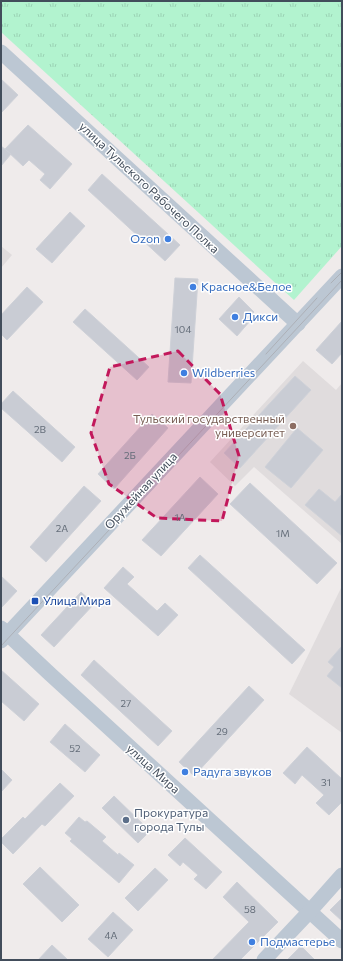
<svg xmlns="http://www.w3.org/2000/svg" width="343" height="961" viewBox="0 0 343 961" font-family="Commissioner,sans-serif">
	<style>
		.education { fill: #e0dcdd }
		.park { fill: url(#park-tufts) }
		.building { fill: #c9ccd4; stroke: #ced1d8 }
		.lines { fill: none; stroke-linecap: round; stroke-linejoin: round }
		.minor { stroke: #bcc7d3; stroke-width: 15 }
		.tram { stroke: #adb0b7; stroke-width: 1 }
		.marked { fill: #c2185b; fill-opacity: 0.2; stroke: #c2185b; stroke-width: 3; stroke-dasharray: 8 5; stroke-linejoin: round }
		.shop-dot { fill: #3f7fe0; stroke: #fff; stroke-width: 1.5 }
		.education-dot { fill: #8d6e63; stroke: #fff; stroke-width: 1.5 }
		.transit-dot { fill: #1a4fb4; stroke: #fff; stroke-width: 1.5 }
		.service-dot { fill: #5c6f8a; stroke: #fff; stroke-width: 1.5 }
		.labels { text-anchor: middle; stroke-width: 3; stroke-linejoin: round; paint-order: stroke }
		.number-label { font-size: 10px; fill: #646d79 }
		.street-label { font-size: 12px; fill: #424d5b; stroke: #fff }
		.shop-label { font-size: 12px; fill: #366cbe; stroke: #fff; text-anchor: start }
		.education-label { font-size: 12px; fill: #785e54; stroke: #fff; text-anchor: end }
		.transit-label { font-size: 12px; fill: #164399; stroke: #fff; text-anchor: start }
		.service-label { font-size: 12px; fill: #4e5e75; stroke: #fff; text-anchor: start }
	</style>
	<defs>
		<pattern id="park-tufts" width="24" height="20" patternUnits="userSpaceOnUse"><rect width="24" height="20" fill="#b2f3cf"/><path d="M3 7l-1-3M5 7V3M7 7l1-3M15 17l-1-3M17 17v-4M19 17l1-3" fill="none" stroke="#9ad2b4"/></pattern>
	</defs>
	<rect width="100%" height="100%" fill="#efebeb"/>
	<!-- education -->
	<g class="education">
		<path d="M1,246l11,9 -11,13z"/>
		<path d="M303,361l33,29 6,-7v161l-88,-77 -19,19 -25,-24z"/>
		<path d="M342,586v147l-53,-39z"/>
	</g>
	<!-- park -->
	<path class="park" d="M1,1h341v245l-48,54 -293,-268z"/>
	<!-- building -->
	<g class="building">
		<path d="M1,79l17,16 -17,18z"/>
		<path d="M28,125l44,39 -22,25 -10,-9 5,-6 -16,-14 -6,6 -18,-17z"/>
		<path d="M1,146l10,8 -10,12z"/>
		<path d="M102,174l78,71 -15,16 -77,-71z"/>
		<path d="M70,212l15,14 -33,37 -16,-14z"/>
		<path d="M175,278l23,1 -7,104 -23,-1z"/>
		<path d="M27,287l16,15 -36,38 -6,-6v-19z"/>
		<path d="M239,297l15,15 -6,7 2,2 -13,15 -18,-17z"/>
		<path d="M85,309l64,58 -12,13 -64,-58z"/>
		<path d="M342,321v32l-10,11 -16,-14z"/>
		<path d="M295,376l16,14 -71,78 -16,-15z"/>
		<path d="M13,391l62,56 -13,15 -61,-54v-4z"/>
		<path d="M152,414l16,14 -54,61 -16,-15z"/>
		<path d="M297,428l26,22 -32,38 -26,-21z"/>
		<path d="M200,477l18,17 -57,62 -19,-16z"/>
		<path d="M250,483l87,80 -20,21 -87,-80z"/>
		<path d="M84,486l17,15 -55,61 -16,-15z"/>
		<path d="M319,489l16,13 7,-8v42l-37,-31z"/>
		<path d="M200,555l105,95 -13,14 -104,-96z"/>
		<path d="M123,567l11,10 -7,7 30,27 8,-8 13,12 -20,21 -54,-48z"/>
		<path d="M1,576l16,15 -16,17z"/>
		<path d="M81,592l13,12 -40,43 -13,-12z"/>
		<path d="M342,646v42l-15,-12 7,-9 -6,-5z"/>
		<path d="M94,660l78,71 -14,15 -77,-71z"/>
		<path d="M1,670l38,34 -15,17 -23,-20z"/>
		<path d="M249,686l15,14 -70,76 -15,-14z"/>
		<path d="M65,724l35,31 -15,17 -35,-30z"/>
		<path d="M307,747l35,32v23l-13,13 -13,-12 8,-8 -22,-20 -7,9 -12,-11z"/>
		<path d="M1,769l11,11 -11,12z"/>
		<path d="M60,783l14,13 -29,30 -3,-2 -29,30 -12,-12v-3l22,-22 2,2z"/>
		<path d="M114,796l36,35 -12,12 -36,-35z"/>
		<path d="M79,817l6,5 2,-1 19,16 -4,4 16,14 1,-2 15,12 -15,18 -49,-42 2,-2 -7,-6z"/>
		<path d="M185,838l37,34 -16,17 -12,-10 4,-4 -15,-13 -3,4 -12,-11z"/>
		<path d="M40,867l39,38 -17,17 -39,-38z"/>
		<path d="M155,868l13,12 -30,31 -13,-13z"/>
		<path d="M237,882l41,40 -38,38h-28l37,-38 -26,-25z"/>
		<path d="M342,898v23l-12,-11z"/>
		<path d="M113,912l20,18 -25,27 -20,-18z"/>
		<path d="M52,945l16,15h-30z"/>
		<path d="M301,946l14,14h-28z"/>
	</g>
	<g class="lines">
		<!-- minor -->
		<g class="minor">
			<path d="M1,52l297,272"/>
			<path d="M1,628l49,46 292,267"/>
			<path d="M1,641l341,-365"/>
			<path d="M264,960l46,-49 32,-36"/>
		</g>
		<!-- tram -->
		<g class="tram">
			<path d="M331,283l11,-11"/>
			<path d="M266,354l51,-56"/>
			<path d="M1,646l341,-366"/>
		</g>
	</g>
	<!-- marked area -->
	<path class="marked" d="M178,351l42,43 19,62 -17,65 -65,-3 -48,-34 -18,-51 19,-66z"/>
	<!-- markers -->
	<g class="shop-dot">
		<circle cx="168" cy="239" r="4"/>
		<circle cx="193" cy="287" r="4"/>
		<circle cx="235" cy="317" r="4"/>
		<circle cx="184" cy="373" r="4"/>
		<circle cx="185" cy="772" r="4"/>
		<circle cx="252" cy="942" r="4"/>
	</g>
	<circle class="education-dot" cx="293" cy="426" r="4"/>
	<rect class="transit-dot" x="31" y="597" width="8" height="8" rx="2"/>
	<circle class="service-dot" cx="126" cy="820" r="4"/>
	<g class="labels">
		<!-- number labels -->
		<g class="number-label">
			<text x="183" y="333">104</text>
			<text x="40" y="433">2В</text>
			<text x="130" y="459">2Б</text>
			<text x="180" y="521">1А</text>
			<text x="62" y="532">2А</text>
			<text x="283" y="537">1М</text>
			<text x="126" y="707">27</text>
			<text x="222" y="735">29</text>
			<text x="75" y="752">52</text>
			<text x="326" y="786">31</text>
			<text x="250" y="913">58</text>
			<text x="111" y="939">4А</text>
		</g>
		<!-- street labels -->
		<g class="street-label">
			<text transform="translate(149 188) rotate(43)" y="4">улица Тульского Рабочего Полка</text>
			<text transform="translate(141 491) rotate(-47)" y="4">Оружейная улица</text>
			<text transform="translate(153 769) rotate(42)" y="4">улица Мира</text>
		</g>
		<!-- shop labels -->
		<g class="shop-label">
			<text x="160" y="243" text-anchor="end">Ozon</text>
			<text x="201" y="291">Красное&amp;Белое</text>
			<text x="243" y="321">Дикси</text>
			<text x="192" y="377">Wildberries</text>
			<text x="193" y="776">Радуга звуков</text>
			<text x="260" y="946">Подмастерье</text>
		</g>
		<!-- education labels -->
		<g class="education-label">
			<text x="285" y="423">Тульский государственный<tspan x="285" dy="14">университет</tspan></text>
		</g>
		<!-- transit labels -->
		<g class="transit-label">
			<text x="43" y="605">Улица Мира</text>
		</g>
		<!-- service labels -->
		<g class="service-label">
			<text x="134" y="817">Прокуратура<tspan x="134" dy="14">города Тулы</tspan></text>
		</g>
	</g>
	<!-- border -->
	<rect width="343" height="961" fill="none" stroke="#424d5b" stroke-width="4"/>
</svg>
